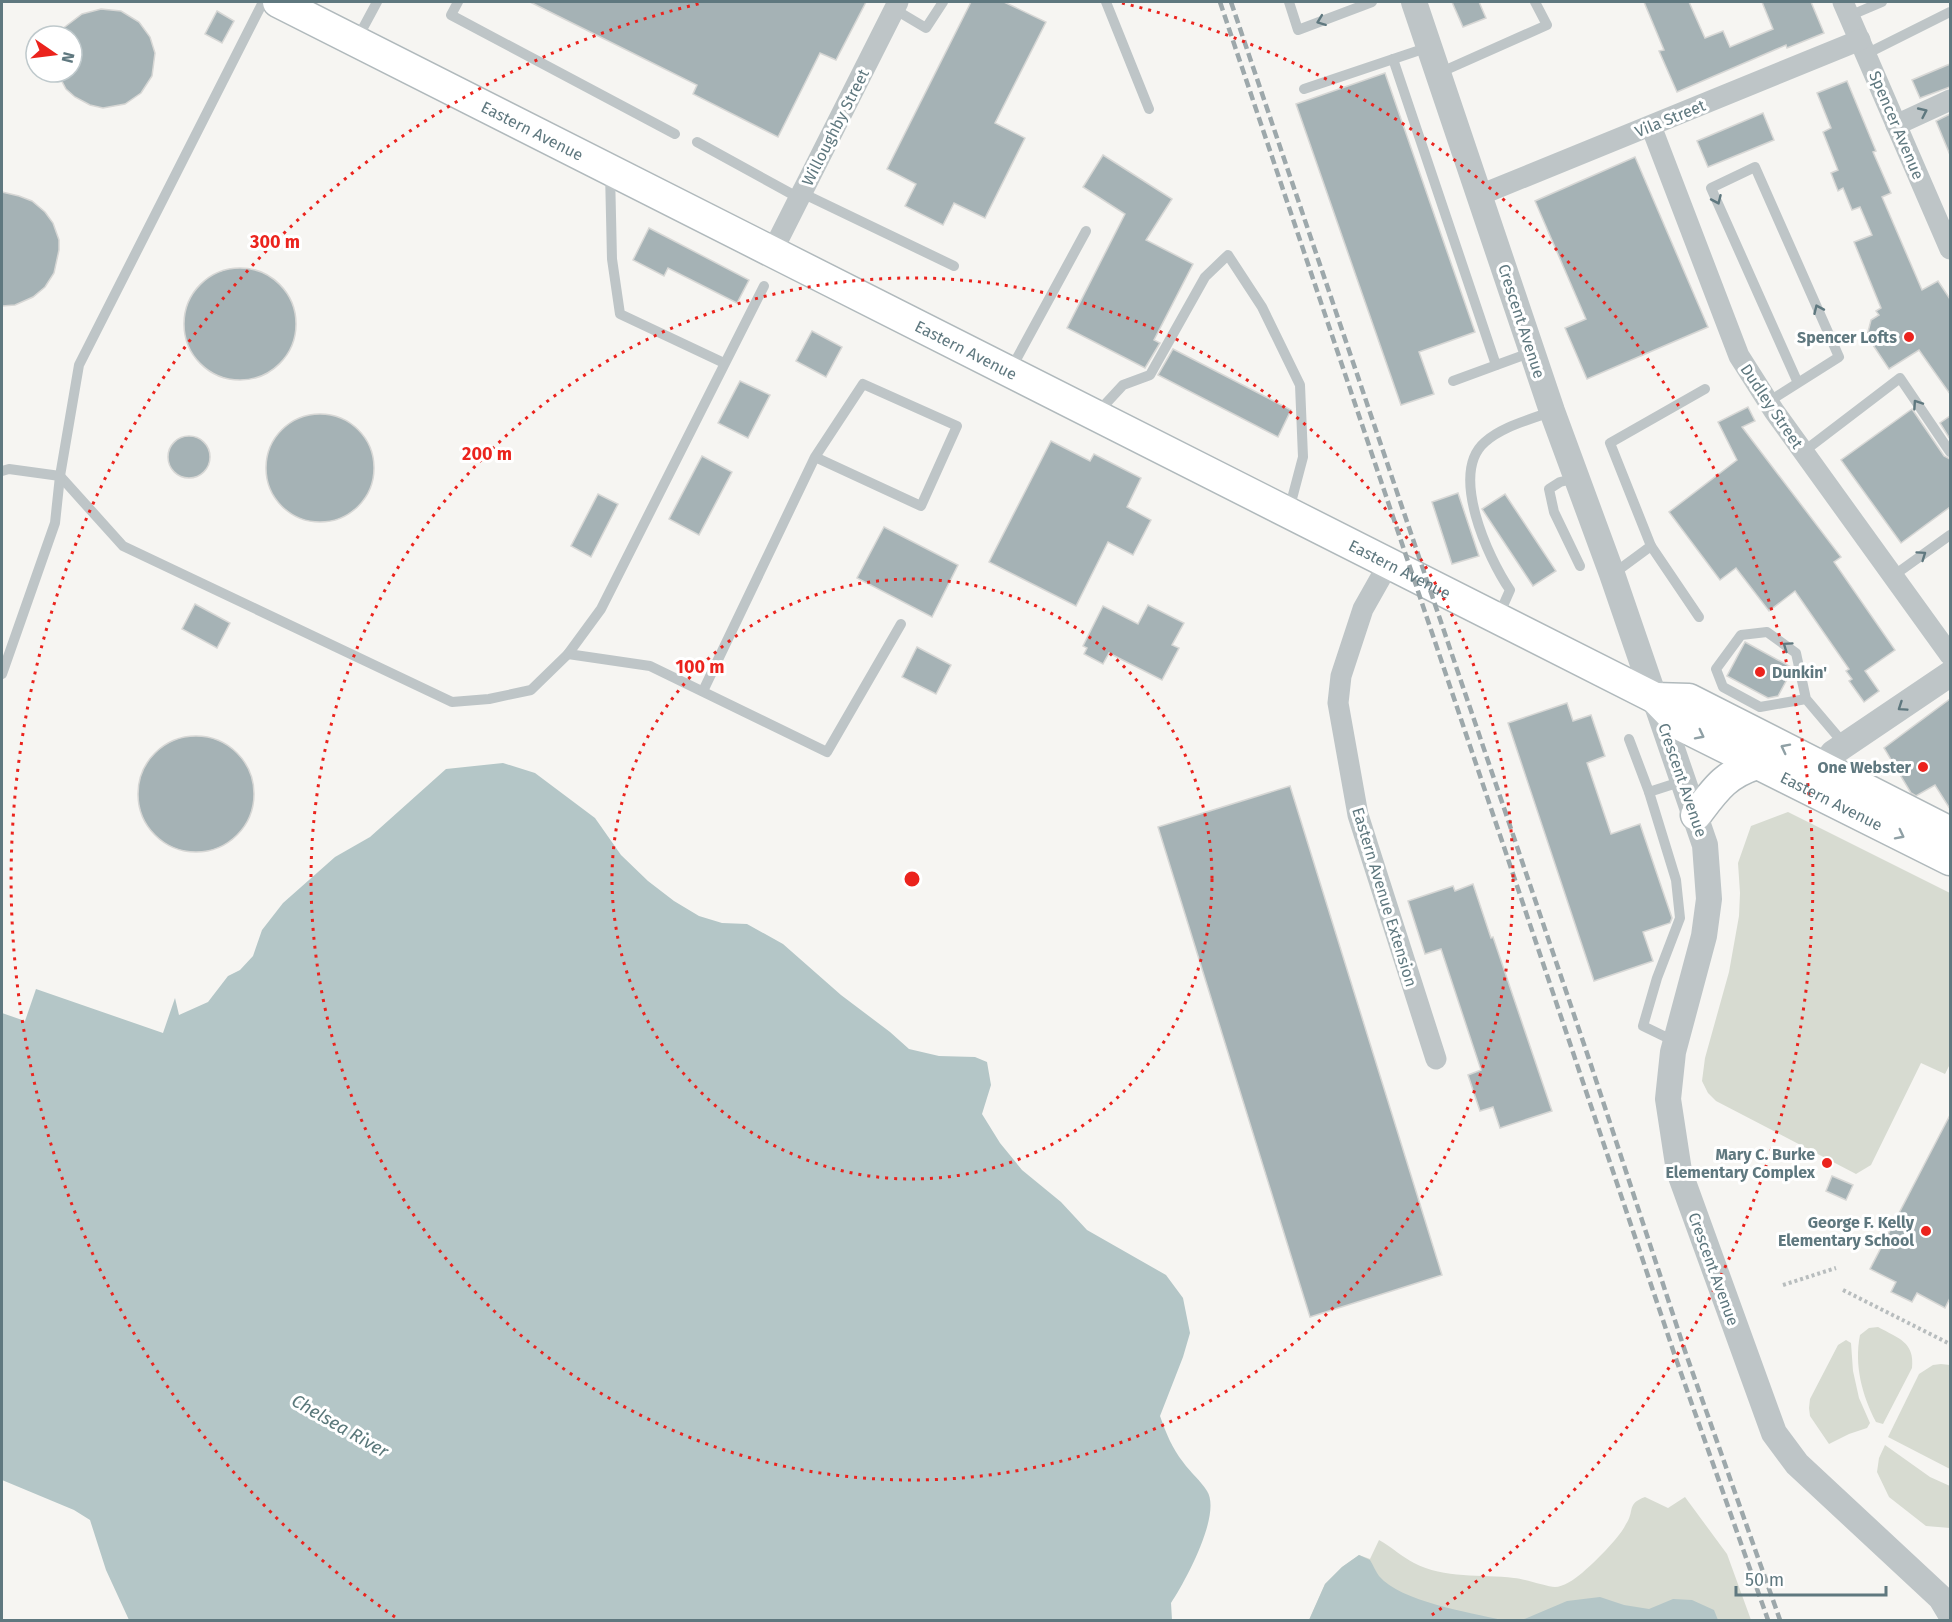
<svg xmlns="http://www.w3.org/2000/svg" width="1952" height="1622" viewBox="0 0 1952 1622" font-family="'Fira Sans',sans-serif">
	<style>
		.green { fill: #d7dbd1 }
		.water { fill: #b4c6c7 }
		.building { fill: #a5b2b5; stroke: #d7d7d5; stroke-width: 1.5 }
		.lines { fill: none; stroke-linecap: round; stroke-linejoin: round }
		.secondary-casing { stroke: #b0b9bc; stroke-width: 33 }
		.path { stroke: #b8bdbe; stroke-width: 4; stroke-dasharray: 3 3; stroke-linecap: butt }
		.service { stroke: #bec5c7; stroke-width: 10 }
		.minor { stroke: #bec5c7; stroke-width: 21 }
		.tertiary { stroke: #bec5c7; stroke-width: 26 }
		.secondary { stroke: #fff; stroke-width: 30 }
		.rail { stroke: #9da8ab; stroke-width: 4.5; stroke-dasharray: 9 4.5; stroke-linecap: butt }
		.oneway { stroke: #5f787f }
		.oneway2 { stroke: #8fa0a5 }
		.ring { fill: none; stroke: #eb231d; stroke-width: 3; stroke-dasharray: 3 6 }
		.poi-dot { fill: #eb231d; stroke: #fff; stroke-width: 2 }
		.labels { text-anchor: middle; stroke-width: 6; stroke-linejoin: round; paint-order: stroke }
		.street-label { font-size: 16px; fill: #5f787f; stroke: #fff }
		.poi-label { font-size: 16px; font-weight: bold; fill: #5f787f; stroke: #fff; text-anchor: end }
		.water-label { font-size: 18px; font-style: italic; fill: #5a787a; stroke: #fff }
		.centre { fill: #eb231d; stroke: #fff; stroke-width: 3 }
		.ring-label { font-size: 18px; text-anchor: middle; font-weight: bold; fill: #eb231d; stroke: #fff; stroke-width: 6; stroke-linejoin: round; paint-order: stroke }
	</style>
	<rect width="100%" height="100%" fill="#f6f5f2"/>
	<!-- green -->
	<g class="green">
		<path d="M1788,812l162,81v171l-5,10 -24,-11 -50,102 -15,9 -140,-73 -8,-8 -6,-12 3,-23 24,-86 10,-56 1,-23 -2,-30 13,-37z"/>
		<path d="M1878,1327c20,11 37,15 34,41l-29,56 -7,-2c-14,-27 -22,-57 -16,-87l9,-7z"/>
		<path d="M1846,1340l5,3 2,28 6,27 11,25 -3,5 -18,6 -20,10 -19,-28 -1,-8 1,-9 28,-54z"/>
		<path d="M1941,1364l9,1v104l-62,-32 31,-63 14,-9z"/>
		<path d="M1885,1445l45,32 20,9v42l-24,-2 -37,-29 -12,-25 2,-14z"/>
		<path d="M1645,1497l23,11 17,-11 42,57 24,66h-442l16,-36 17,-17 17,-12 11,4 9,-19c13,7 23,17 35,23 30,16 68,11 100,15 11,1 33,9 41,9 16,0 40,-26 51,-37 7,-8 15,-16 20,-26 9,-13 0,-20 19,-27z"/>
	</g>
	<!-- water -->
	<g class="water">
		<path d="M503,763l32,10 60,45 26,37 27,26 26,20 25,15 23,7 25,1 36,20 58,51 49,37 19,17 30,7 36,1 12,5 4,23 -9,29 18,29 22,27 39,32 26,28 79,45 17,23 7,35 -7,24 -23,59c6,17 12,32 23,46 7,10 18,19 24,29 15,23 -22,91 -36,112l1,17h-1043l-23,-50 -16,-50 -16,-10 -72,-30v-467l23,8 11,-32 127,44 12,-35 4,17 29,-13 20,-26 12,-6 13,-14 9,-26 21,-27 52,-46 35,-20 76,-68z"/>
		<path d="M1359,1555l11,5c3,5 6,12 9,16 22,26 90,36 123,44h-193l16,-36 17,-17z"/>
		<path d="M1600,1597l24,8 25,4 24,-10 19,1 22,10 4,10h-196l45,-19z"/>
	</g>
	<!-- building -->
	<g class="building">
		<path d="M530,2h336l-30,58 -16,-7 -42,84 -85,-43 4,-9z"/>
		<path d="M971,2h33l42,20 -51,101 30,15 -40,80 -31,-15 -11,22 -38,-19 11,-22 -29,-15z"/>
		<path d="M1452,2h27l7,16 -23,9z"/>
		<path d="M1644,2h45l16,36 18,-7 7,16 43,-18 -11,-27h49l13,31 -37,15 -1,-3 -109,47 -18,-41 5,-1z"/>
		<path d="M101,9l20,2 18,11 11,15 5,16 -3,23 -11,17 -16,11 -22,4 -13,-3 -15,-8 -9,-8 -9,-17h15v-36h-19l29,-22z"/>
		<path d="M217,11l17,10 -12,22 -17,-9z"/>
		<path d="M1950,64v23l-30,11 -8,-18z"/>
		<path d="M1385,73l90,259 -56,20 15,42 -33,11 -105,-301z"/>
		<path d="M1847,81l29,70 -3,1 18,41 -9,4 40,93 16,-9 12,18v95l-31,-44 -30,19 -22,-33 4,-16 8,-5 -3,-4 5,-3 -27,-66 18,-7 -12,-28 -8,3 -9,-22 -5,3 -7,-18 7,-3 -15,-38 8,-4 -14,-35z"/>
		<path d="M1763,113l11,27 -66,27 -11,-26z"/>
		<path d="M1950,114v41l-14,-34z"/>
		<path d="M1103,155l69,44 -26,41 47,24 -39,76 6,3 -15,25 -78,-40 58,-114 -42,-27z"/>
		<path d="M1635,157l73,170 -121,52 -22,-51 21,-9 -51,-118z"/>
		<path d="M2,192l17,4 13,5 13,11 8,11 6,17v10l-5,23 -9,14 -12,10 -18,8 -13,1z"/>
		<path d="M649,228l100,52 -12,23 -69,-35 -4,8 -31,-16z"/>
		<circle cx="240" cy="324" r="56"/>
		<path d="M812,331l30,16 -16,30 -30,-16z"/>
		<path d="M1173,349l118,61 -13,27 -120,-62z"/>
		<path d="M740,381l30,14 -22,43 -30,-15z"/>
		<path d="M1748,407l7,14 -13,6 99,130 -7,5 61,88 -30,21 14,20 -15,11 -15,-21 3,-2 -6,-8 3,-2 -54,-78 -26,20 -33,-43 -16,12 -51,-68 68,-52 -19,-38z"/>
		<path d="M1912,409l32,47 6,3v48l-49,36 -60,-83z"/>
		<circle cx="320" cy="468" r="54"/>
		<path d="M1950,416v23l-10,-16z"/>
		<circle cx="189" cy="457" r="21"/>
		<path d="M1051,441l39,20 4,-7 47,24 -14,29 24,13 -18,35 -25,-13 -32,64 -87,-44z"/>
		<path d="M702,456l30,16 -33,63 -30,-16z"/>
		<path d="M1458,493l21,63 -27,8 -20,-62z"/>
		<path d="M598,494l20,10 -27,53 -20,-11z"/>
		<path d="M1505,494l51,77 -23,15 -51,-77z"/>
		<path d="M884,527l74,38 -26,52 -75,-39z"/>
		<path d="M195,604l35,19 -13,25 -35,-19z"/>
		<path d="M1148,605l36,18 -12,22 7,3 -17,32 -53,-27 -6,11 -19,-10 3,-6 -4,-2 20,-40 35,18z"/>
		<path d="M1745,642l46,25 1,3 -14,26 -10,2 -41,-22z"/>
		<path d="M917,647l34,18 -15,29 -34,-17z"/>
		<path d="M1950,699v110l-15,-24 -19,11 -5,-3 -27,-45z"/>
		<path d="M1567,703l6,18 18,-6 14,41 -18,7 24,71 29,-10 32,94 -2,5 -27,9 10,29 -59,20 -86,-258z"/>
		<circle cx="196" cy="794" r="58"/>
		<path d="M1290,786l152,489 -132,42 -152,-490z"/>
		<path d="M1473,884l18,54 2,-1 59,174 -52,17 -7,-21 -13,4 -12,-36 13,-5 -40,-121 -16,5 -17,-53 45,-15 2,5z"/>
		<path d="M1950,1115v183l-5,10 -28,-15 -5,9 -21,-10 5,-10 -26,-13z"/>
		<path d="M1832,1176l21,9 -7,15 -20,-9z"/>
	</g>
	<g class="lines">
		<!-- secondary casing -->
		<g class="secondary-casing">
			<g id="secondary">
				<path id="s1" d="M278,2l1377,696 27,28 268,134"/>
				<path d="M1655,698l34,1 261,133"/>
				<path d="M1696,815c19,-25 29,-41 61,-51"/>
			</g>
		</g>
		<!-- path -->
		<g class="path">
			<path d="M1783,1285l53,-17"/>
			<path d="M1843,1290l107,54"/>
		</g>
		<!-- service -->
		<g class="service">
			<path d="M458,2l-7,13 224,119"/>
			<path d="M1106,2l43,107"/>
			<path d="M1289,2l9,28 74,-28"/>
			<path d="M894,9l32,19 17,-26"/>
			<path d="M1849,16l33,-14"/>
			<path d="M356,41l21,-39"/>
			<path d="M1866,54l84,-42"/>
			<path d="M1393,59l103,306"/>
			<path d="M1439,73l108,-48 -12,-23"/>
			<path d="M1304,89l125,-42"/>
			<path d="M697,142l102,56"/>
			<path d="M610,172l2,87 8,55 104,49"/>
			<path d="M802,193l152,73"/>
			<path d="M1011,369l75,-138"/>
			<path d="M1453,381l79,-29"/>
			<path d="M1768,402l71,-45 -84,-190 -44,21 87,195"/>
			<path d="M1098,412l25,-27 27,-10 55,-98 23,-22 34,52 38,78 3,72 -14,53"/>
			<path d="M1803,452l97,-74 50,74"/>
			<path d="M2,471l7,-2 51,7 63,70 329,156 37,-3 42,-9 37,-36 33,-45 163,-323"/>
			<path d="M1577,478l-17,4 -11,7 5,23 26,54"/>
			<path d="M1651,546l-41,-103 95,-54"/>
			<path d="M1613,574l38,-28 48,71"/>
			<path d="M1893,576l57,-41"/>
			<path d="M1498,617l12,-27c-22,-32 -61,-117 -25,-148 18,-16 45,-22 67,-31"/>
			<path d="M568,654l82,12 177,86 74,-128"/>
			<path d="M2,674l53,-151 5,-47 19,-111 184,-363"/>
			<path d="M703,691l112,-234 106,49 36,-80 -94,-42 -48,73"/>
			<path d="M1806,699l-46,8 -37,-20 -7,-18 25,-34 26,-3 29,21 10,46 39,46"/>
			<path d="M1629,739l20,53 27,88 4,38 -23,60 -14,48 33,16"/>
			<path d="M1649,792l34,-11"/>
		</g>
		<!-- minor -->
		<g class="minor">
			<path d="M1843,2l107,247"/>
			<path d="M1896,125l54,-25"/>
			<path d="M1651,126l88,230 35,55 176,244"/>
			<path d="M1480,195l380,-155"/>
			<path d="M772,252l126,-250"/>
			<path d="M1389,563l-26,46 -22,67 -3,27 20,112 78,244"/>
		</g>
		<!-- tertiary -->
		<g class="tertiary">
			<path d="M1414,2l138,409 60,163 93,271 4,54 -5,37 -31,116 -5,47 11,72 95,262 23,31 144,134 9,15"/>
			<path d="M1814,782l8,-15 11,-14 117,-79"/>
		</g>
		<!-- secondary -->
		<use href="#secondary" class="secondary"/>
		<!-- rail -->
		<g class="rail">
			<path d="M1220,2l455,1354 93,264"/>
			<path d="M1231,2l360,1063 94,286 95,269"/>
		</g>
	</g>
	<!-- one-way arrows -->
	<defs><path id="oneway-chevron" d="M-2-3.5L2.5 0L-2 3.5" fill="none" stroke-width="1.6" stroke-linecap="round" stroke-linejoin="round" transform="scale(1.5)"/></defs>
	<g class="oneway">
		<use href="#oneway-chevron" transform="translate(1321 21) rotate(159)"/>
		<use href="#oneway-chevron" transform="translate(1923 112) rotate(-25)"/>
		<use href="#oneway-chevron" transform="translate(1717 200) rotate(66)"/>
		<use href="#oneway-chevron" transform="translate(1818 309) rotate(-114)"/>
		<use href="#oneway-chevron" transform="translate(1917 404) rotate(-124)"/>
		<use href="#oneway-chevron" transform="translate(1922 555) rotate(-35)"/>
		<use href="#oneway-chevron" transform="translate(1787 646) rotate(-145)"/>
		<use href="#oneway-chevron" transform="translate(1902 707) rotate(146)"/>
	</g>
	<g class="oneway2">
		<use href="#oneway-chevron" transform="translate(1700 735) rotate(27)"/>
		<use href="#oneway-chevron" transform="translate(1785 748) rotate(-153)"/>
		<use href="#oneway-chevron" transform="translate(1900 835) rotate(27)"/>
	</g>
	<!-- distance rings -->
	<g class="ring">
		<circle cx="912" cy="879" r="300"/>
		<circle cx="912" cy="879" r="601"/>
		<path d="M395 1617A901 901 0 0 1 702 3M1122 3A901 901 0 0 1 1429 1617"/>
	</g>
	<!-- markers -->
	<g class="poi-dot">
		<circle cx="1909" cy="337" r="6"/>
		<circle cx="1760" cy="672" r="6"/>
		<circle cx="1923" cy="767" r="6"/>
		<circle cx="1827" cy="1163" r="6"/>
		<circle cx="1926" cy="1231" r="6"/>
	</g>
	<g class="labels">
		<!-- street labels -->
		<g class="street-label">
			<text transform="translate(1670 118) rotate(-22)" y="6">Vila Street</text>
			<text transform="translate(1897 125) rotate(67)" y="6">Spencer Avenue</text>
			<text transform="translate(835 127) rotate(-63)" y="6">Willoughby Street</text>
			<text dy="6" stroke="none"><textPath href="#s1" startOffset="285">Eastern Avenue</textPath></text>
			<text transform="translate(1522 321) rotate(72)" y="6">Crescent Avenue</text>
			<text dy="6" stroke="none"><textPath href="#s1" startOffset="771">Eastern Avenue</textPath></text>
			<text transform="translate(1772 406) rotate(56)" y="6">Dudley Street</text>
			<text dy="6" stroke="none"><textPath href="#s1" startOffset="1257">Eastern Avenue</textPath></text>
			<text transform="translate(1683 780) rotate(71)" y="6">Crescent Avenue</text>
			<text dy="6" stroke="none"><textPath href="#s1" startOffset="1749">Eastern Avenue</textPath></text>
			<text transform="translate(1385 897) rotate(73)" y="6">Eastern Avenue Extension</text>
			<text transform="translate(1714 1269) rotate(70)" y="6">Crescent Avenue</text>
		</g>
		<!-- poi labels -->
		<g class="poi-label">
			<text x="1897" y="343">Spencer Lofts</text>
			<text x="1772" y="678" text-anchor="start">Dunkin'</text>
			<text x="1911" y="773">One Webster</text>
			<text x="1815" y="1160">Mary C. Burke<tspan x="1815" dy="18">Elementary Complex</tspan></text>
			<text x="1914" y="1228">George F. Kelly<tspan x="1914" dy="18">Elementary School</tspan></text>
		</g>
		<!-- water labels -->
		<g class="water-label">
			<text transform="translate(340 1426) rotate(30)" y="6">Chelsea River</text>
		</g>
	</g>
	<circle cx="912" cy="879" r="9" class="centre"/>
	<g class="ring-label">
		<text x="275" y="248">300 m</text>
		<text x="487" y="460">200 m</text>
		<text x="700" y="673">100 m</text>
	</g>
	<!-- border -->
	<rect width="1952" height="1622" fill="none" stroke="#5f787f" stroke-width="6"/>
	<!-- north arrow -->
	<g transform="translate(54 54) rotate(104)"><circle r="28" fill="#ffffff" stroke="#bfc9cc" stroke-width="1.5"/>
	<path d="M0-4.5L10 22L0 15L-10 22Z" fill="#eb231d"/>
	<text y="-9" font-size="16" font-weight="bold" text-anchor="middle" fill="#5f787f">N</text>
	</g>
	<!-- scale -->
	<path d="M1736 1586v9h150v-9" fill="none" stroke="#5f787f" stroke-width="3"/>
	<text x="1745" y="1586" font-size="18" fill="#5f787f" stroke="#ffffff" stroke-width="4.5" paint-order="stroke">50 m</text>
</svg>
